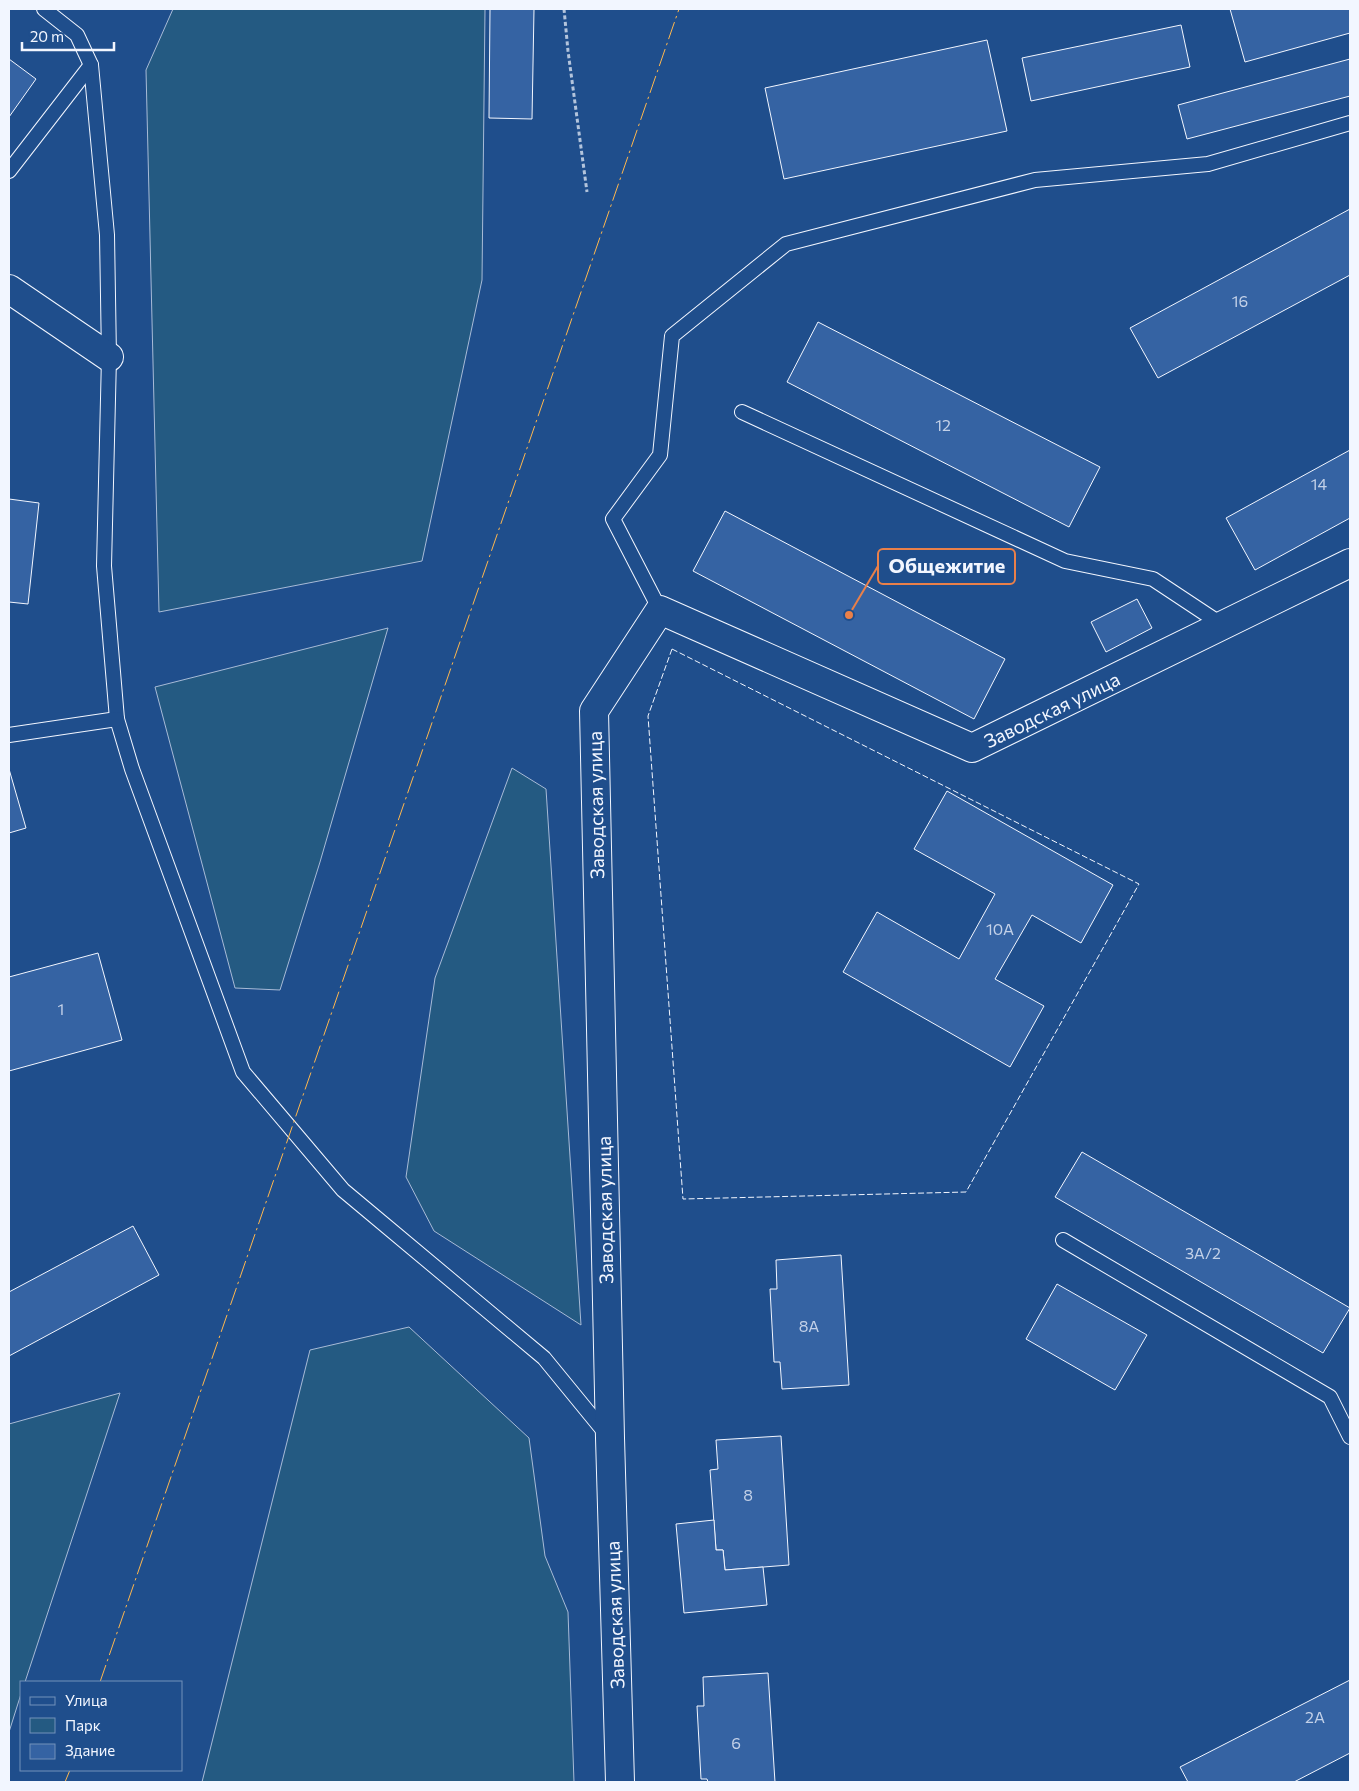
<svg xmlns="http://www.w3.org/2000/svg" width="1359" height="1791" viewBox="0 0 1359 1791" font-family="Commissioner,sans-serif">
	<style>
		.green { fill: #245a82; stroke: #a8bbd7 }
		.building { fill: #3563a3; stroke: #f2f6ff }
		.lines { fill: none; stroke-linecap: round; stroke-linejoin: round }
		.lane-casing { stroke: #f2f6ff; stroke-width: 16 }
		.street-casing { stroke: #f2f6ff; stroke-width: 30 }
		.path { stroke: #b3c4dc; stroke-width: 3; stroke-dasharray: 4 2.5; stroke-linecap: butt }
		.lane { stroke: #1f4e8c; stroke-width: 14 }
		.street { stroke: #1f4e8c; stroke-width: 28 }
		.fence { stroke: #f2f6ff; stroke-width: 1; stroke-dasharray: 6 2.5; stroke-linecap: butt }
		.power { stroke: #ffb74d; stroke-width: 1; stroke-dasharray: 18 4 2.5 4; stroke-linecap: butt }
		.labels { text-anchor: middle; stroke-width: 4; stroke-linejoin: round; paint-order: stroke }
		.number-label { font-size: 16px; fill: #c3d1e8 }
		.street-label { font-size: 19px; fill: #f2f6ff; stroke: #1f4e8c }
		.leader { fill: none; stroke: #ea8049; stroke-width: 2 }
		.callout-dot { fill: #ea8049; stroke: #1f4e8c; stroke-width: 2 }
		.callout { fill: #1f4e8c; stroke: #ea8049; stroke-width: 2 }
		.callout-label { font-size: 20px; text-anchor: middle; font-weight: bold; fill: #f2f6ff }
	</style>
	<rect width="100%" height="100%" fill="#1f4e8c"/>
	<!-- green -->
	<g class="green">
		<path d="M173,9h312l-3,271 -60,281 -263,51 -13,-542z"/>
		<path d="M388,628l-68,234 -40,128 -45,-2 -80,-301z"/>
		<path d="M512,768l34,21 35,536 -147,-94 -28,-54 29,-199z"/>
		<path d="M409,1327l120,111 16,118 23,56 6,170h-372l108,-432z"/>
		<path d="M120,1393l-95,289h-4v12l-12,38v-308z"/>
	</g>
	<!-- building -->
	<g class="building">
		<path d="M490,9h44l-2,110 -43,-1z"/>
		<path d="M1230,9h120v24l-105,29z"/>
		<path d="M1181,25l9,42 -159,34 -9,-43z"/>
		<path d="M987,40l20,91 -223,48 -19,-91z"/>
		<path d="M9,59l27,20 -27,38z"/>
		<path d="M1350,59v37l-163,43 -9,-34z"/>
		<path d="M1350,209v66l-192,103 -28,-50z"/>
		<path d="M818,322l282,145 -31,60 -282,-145z"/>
		<path d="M1350,450v68l-95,52 -29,-52z"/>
		<path d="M9,499l30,4 -11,101 -19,-2z"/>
		<path d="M725,511l280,148 -31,60 -281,-148z"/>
		<path d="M1137,599l15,29 -46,24 -15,-30z"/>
		<path d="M9,769l17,59 -17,5z"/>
		<path d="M947,791l166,94 -32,58 -49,-28 -37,64 49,27 -34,61 -167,-95 34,-60 82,47 36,-65 -81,-45z"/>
		<path d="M98,953l24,87 -113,31v-94z"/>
		<path d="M1082,1152l268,156 -27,45 -268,-156z"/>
		<path d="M133,1226l26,49 -150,81v-64z"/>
		<path d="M841,1255l8,130 -67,4 -2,-27h-6l-4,-73h7l-1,-29z"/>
		<path d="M1057,1284l90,51 -32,55 -89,-51z"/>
		<path d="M781,1436l8,129 -64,5 -2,-20h-7l-6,-80 8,-1 -2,-29z"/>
		<path d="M714,1520l2,30h7l2,20 38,-3 4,38 -83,8 -8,-89z"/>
		<path d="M768,1673l7,109h-67l-1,-3h-6l-4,-73h7l-1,-29z"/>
		<path d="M1350,1680v73l-56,29h-106l-8,-15z"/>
	</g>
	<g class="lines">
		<!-- lane casing -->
		<g class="lane-casing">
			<g id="lane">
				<path d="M44,9l33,26 14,30 16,170 2,122 -5,209 13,153 15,50 111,303 100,118 201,168 63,77"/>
				<path d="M9,171l82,-106"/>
				<path d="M742,412l323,149 88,18 71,47"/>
				<path d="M660,610l-47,-91 47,-64 12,-119 114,-92 249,-64 173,-16 142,-41"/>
				<path d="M9,735l108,-16"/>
				<path d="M1063,1240l267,157 20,40"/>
			</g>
		</g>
		<!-- street casing -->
		<g class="street-casing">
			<g id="street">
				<path d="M9,289l100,68"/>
				<path d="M620,1782l-10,-344 -16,-727 66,-101 312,138 378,-185"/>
			</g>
		</g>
		<!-- path -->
		<path class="path" d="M564,9l4,42 19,141"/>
		<!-- lane -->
		<use href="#lane" class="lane"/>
		<!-- street -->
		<use href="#street" class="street"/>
		<!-- fence -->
		<path class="fence" d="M672,649l467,235 -173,308 -283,7 -35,-483z"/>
		<!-- power -->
		<g class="power">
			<path d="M100,1682l579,-1673"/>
			<path d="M65,1782l5,-12"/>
		</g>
	</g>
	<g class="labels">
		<!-- number labels -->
		<g class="number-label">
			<text x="1240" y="307">16</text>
			<text x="943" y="431">12</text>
			<text x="1319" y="490">14</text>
			<text x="1000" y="935">10А</text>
			<text x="61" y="1015">1</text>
			<text x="1203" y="1259">3А/2</text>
			<text x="809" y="1332">8А</text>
			<text x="748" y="1501">8</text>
			<text x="1315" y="1723">2А</text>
			<text x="736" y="1749">6</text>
		</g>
		<!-- street labels -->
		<g class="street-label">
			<text transform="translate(1052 710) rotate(-26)" y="7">Заводская улица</text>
			<text transform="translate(596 805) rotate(-91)" y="7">Заводская улица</text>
			<text transform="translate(605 1210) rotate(-91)" y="7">Заводская улица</text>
			<text transform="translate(615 1615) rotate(-92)" y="7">Заводская улица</text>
		</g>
	</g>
	<!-- callouts -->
	<path class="leader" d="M849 615L878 566"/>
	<circle class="callout-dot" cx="849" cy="615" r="5"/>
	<rect class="callout" x="878" y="549" width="137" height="35" rx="5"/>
	<g class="callout-label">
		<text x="947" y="573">Общежитие</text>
	</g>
	<!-- border -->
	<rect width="1359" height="1791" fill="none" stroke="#f2f6ff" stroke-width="20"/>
	<!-- legend -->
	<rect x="20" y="1681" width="162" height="90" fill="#1f4e8c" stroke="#7391ba"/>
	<rect x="30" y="1697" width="25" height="8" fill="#1f4e8c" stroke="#7391ba"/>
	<text x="65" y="1706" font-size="15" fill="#f2f6ff">Улица</text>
	<rect x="30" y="1718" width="25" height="15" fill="#245a82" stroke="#7391ba"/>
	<text x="65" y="1731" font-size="15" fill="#f2f6ff">Парк</text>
	<rect x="30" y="1744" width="25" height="15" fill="#3563a3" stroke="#7391ba"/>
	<text x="65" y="1756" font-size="15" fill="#f2f6ff">Здание</text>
	<!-- scale -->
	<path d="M22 42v8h92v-8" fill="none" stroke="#f2f6ff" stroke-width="2.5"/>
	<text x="30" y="42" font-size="15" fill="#f2f6ff" stroke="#1f4e8c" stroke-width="4" paint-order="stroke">20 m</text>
</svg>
